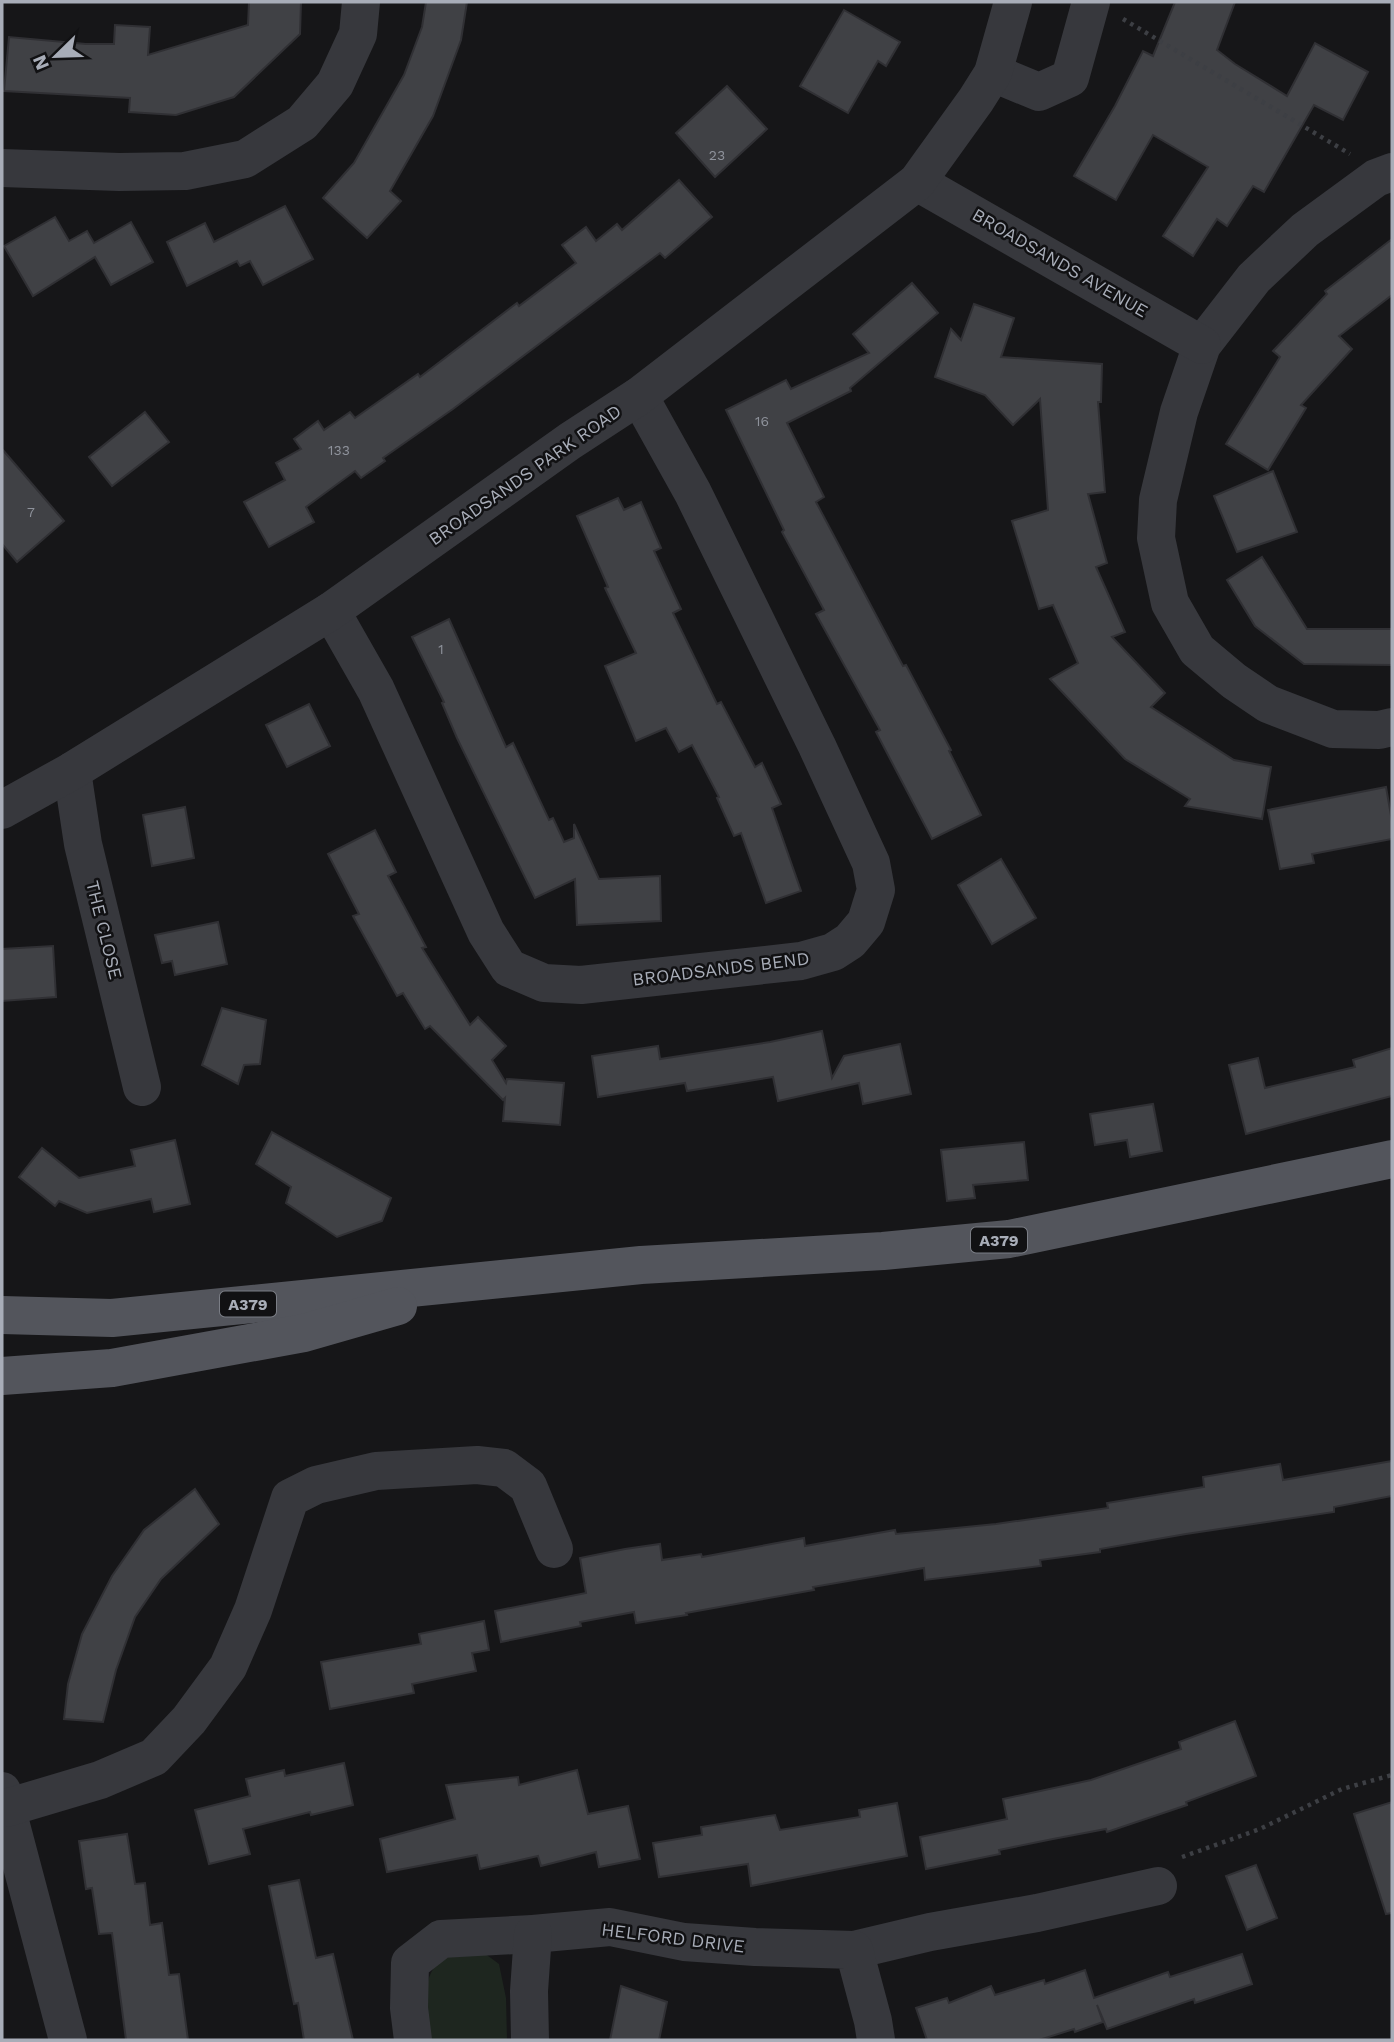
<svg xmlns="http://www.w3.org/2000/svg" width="1394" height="2042" viewBox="0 0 1394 2042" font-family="'Work Sans',sans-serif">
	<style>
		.green { fill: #1e261f }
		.building { fill: #404145; stroke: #303034; stroke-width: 2 }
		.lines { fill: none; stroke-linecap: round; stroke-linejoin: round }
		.path { stroke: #3d3f44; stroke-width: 4.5; stroke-dasharray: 3.5 5; stroke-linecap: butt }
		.minor { stroke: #37383d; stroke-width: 38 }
		.major { stroke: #53555c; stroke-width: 38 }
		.labels { text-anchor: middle; stroke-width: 5; stroke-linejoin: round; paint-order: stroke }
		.number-label { font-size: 14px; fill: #8e929b }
		.shield { fill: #111113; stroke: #7b7e86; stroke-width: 2 }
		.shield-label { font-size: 16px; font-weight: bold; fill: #a8adb8 }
		.street-label { font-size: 18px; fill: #a8adb8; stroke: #111113 }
	</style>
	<rect width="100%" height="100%" fill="#161618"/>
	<!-- green -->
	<path class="green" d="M480,1950l19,14 7,34 1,42h-77c-3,-23 -12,-64 12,-80 9,-6 28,-7 38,-10z"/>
	<!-- building -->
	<g class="building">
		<path d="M249,2h52l-1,32 -66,63 -58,18 -47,-3 1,-14 -126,-7 5,-54 77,7h28l1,-19 35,2 -2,28 100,-30z"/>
		<path d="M426,2h41l-6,38 -28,76 -43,75 11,10 -34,37 -44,-40 31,-35 50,-88 18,-48z"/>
		<path d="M1175,2h60l-18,48 18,14 52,32 28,-53 53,29 -25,48 -29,-15 -50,87 -11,-6 -26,40 -10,-7 -24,37 -30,-20 45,-69 -55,-32 -37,65 -42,-24 41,-70 28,-55 10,5z"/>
		<path d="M844,10l56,32 -14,24 -8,-5 -30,52 -48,-27z"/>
		<path d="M727,86l40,43 -52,48 -39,-44z"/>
		<path d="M679,180l33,37 -47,41 -5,-5 -207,156 -70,49 2,3 -24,17 -6,-7 -49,36 8,15 -45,25 -25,-45 41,-22 -9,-17 25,-14 -7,-10 24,-18 6,9 26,-18 5,6 63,-44 2,3 97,-74 2,3 57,-43 -14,-18 24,-18 10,14 21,-17 5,6z"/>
		<path d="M285,206l28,53 -50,26 -13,-24 -10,5 -3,-5 -50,25 -20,-44 38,-19 9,19z"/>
		<path d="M55,217l14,24 18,-10 7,12 37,-21 22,40 -42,23 -16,-28 -62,39 -29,-50z"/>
		<path d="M1392,239v56l-53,41 13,13 -51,56 5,3 -38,62 -42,-26 54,-87 -7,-6 54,-57 -2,-3z"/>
		<path d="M912,283l26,30 -88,75 1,3 -64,32 37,74 -8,5 87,164 3,-1 45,85 -2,1 32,64 -49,24 -56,-107 4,-2 -64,-116 8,-4 -42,-78 2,-2 -58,-120 60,-30 5,9 78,-36 -16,-19z"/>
		<path d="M974,304l40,14 -13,39 101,7 -1,38h-3l7,90 -17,2 19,69 -11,4 29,65 -13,5 53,56 -14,14 83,53 37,7 -9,52 -77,-13 5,-7 -65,-40 -75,-80 28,-16 -25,-58 -14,4 -27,-88 36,-11 -8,-111 -27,26 -28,-30 -50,-18 16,-48 10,11z"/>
		<path d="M145,412l24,30 -57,44 -23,-29z"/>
		<path d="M2,449l62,72 -47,41 -15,-18z"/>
		<path d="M1273,471l24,61 -60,20 -23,-56z"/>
		<path d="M618,498l6,12 17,-8 20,46 -7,3 27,58 -8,4 44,91 4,-2 34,65 7,-4 19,41 -9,4 29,83 -35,12 -25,-70 -7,3 -17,-38 2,-1 -27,-52 -13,7 -13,-24 -30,13 -31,-75 31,-13 -31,-65 3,-1 -31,-71z"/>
		<path d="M1262,557l45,72h85v36l-88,-1 -49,-38 -28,-46z"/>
		<path d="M449,619l57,128 7,-4 36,77 4,-2 11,24 10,-4v-14l25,55 61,-3 1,45 -84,4 -2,-46 -40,19 -78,-160 -15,-35 2,-1 -32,-65z"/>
		<path d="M309,704l21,42 -43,21 -21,-42z"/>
		<path d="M1386,787l6,34v18l-80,15 2,9 -34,6 -12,-59z"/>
		<path d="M185,807l9,51 -42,8 -9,-51z"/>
		<path d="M375,830l21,42 -8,4 38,71 -4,1 48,77 8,-8 28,29 -14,14 14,23 1,-4 57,4 -4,42 -57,-4 2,-23 -2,2 -73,-74 -5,3 -22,-36 -6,3 -44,-80 6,-2 -31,-60z"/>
		<path d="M1001,859l35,59 -44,26 -34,-59z"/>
		<path d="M218,922l9,42 -52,11 -3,-14 -10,2 -7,-28z"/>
		<path d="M53,946l3,51 -54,4v-52z"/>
		<path d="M222,1008l44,12 -6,44 -16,1 -6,19 -36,-19z"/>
		<path d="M822,1031l10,47 12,-22 56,-12 11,50 -48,10 -4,-21 -81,18 -5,-24 -86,14 -2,-8 -87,14 -6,-41 66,-10 2,13 110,-17z"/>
		<path d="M1392,1048v48l-146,38 -17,-69 29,-7 7,30 90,-21 -2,-7z"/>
		<path d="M1153,1104l9,47 -32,6 -3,-17 -32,5 -5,-31z"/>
		<path d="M272,1132l119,66 -9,23 -45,16 -51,-34 5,-16 -35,-23z"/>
		<path d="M175,1140l15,64 -36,8 -3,-13 -64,14 -28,-12 -4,5 -36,-29 23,-29 37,30 56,-12 -4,-16z"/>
		<path d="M1024,1142l4,38 -55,5 2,13 -28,3 -6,-51z"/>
		<path d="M1392,1461v35l-58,11v5l-148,22 -86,15v3l-60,8 1,6 -116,14 -1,-12 -111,19 1,3 -128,23 1,2 -51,8 -2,-11 -54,10 1,4 -80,16 -6,-31 91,-18 -6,-35 45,-9 35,-5 2,16 39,-6 1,3 102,-19 1,8 90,-16 1,4 100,-10 112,-16 -1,-5 97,-16 -1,-10 77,-13 3,16z"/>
		<path d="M195,1489l24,35 -58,55 -26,38 -19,53 -13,52 -39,-3 4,-35 14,-50 30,-58 32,-46z"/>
		<path d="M484,1621l5,29 -17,3 4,18 -64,13 2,9 -84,16 -9,-47 100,-18 -2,-10z"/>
		<path d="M1235,1721l21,55 -70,26 1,3 -80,27 -1,-3 -53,10 -54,11 1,4 -74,15 -6,-32 87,-18 -4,-20 88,-19 90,-31 -2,-7z"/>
		<path d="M344,1763l9,42 -42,10 -1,-3 -67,17 7,25 -41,10 -14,-54 55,-14 -4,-17 38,-9 1,6z"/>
		<path d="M577,1770l11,44 40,-8 12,53 -41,8 -3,-15 -55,14 -3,-10 -58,13 -3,-14 -90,17 -7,-33 75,-20 -9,-34 72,-8 1,8z"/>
		<path d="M1392,1802v111l-6,1 -32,-100z"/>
		<path d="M897,1803l10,53 -156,30 -3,-22 -89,13 -6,-34 49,-8 -1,-8 74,-12 5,15 80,-13 -1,-7z"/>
		<path d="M127,1834l8,50 10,-1 5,42 12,-2 7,52 10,-1 9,66h-62l-14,-107 -13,1 -7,-46 -6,1 -7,-48z"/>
		<path d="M1256,1865l21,53 -30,12 -21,-54z"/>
		<path d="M299,1880l17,78 17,-4 20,86h-49l-6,-37 -4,1 -25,-118z"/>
		<path d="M1242,1954l10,30 -57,19 -1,-4 -87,30 -10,-24 6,17 -28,10 -1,-3 -35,11h-112l-11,-32 31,-10 2,5 42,-17 4,9 49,-15 1,4 40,-14 9,28 74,-26 2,5z"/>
		<path d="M621,1986l46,16 -8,38h-49z"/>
	</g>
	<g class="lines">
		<!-- path -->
		<g class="path">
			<path d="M1123,19l227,135"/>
			<path d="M1182,1857l78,-28 82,-40 50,-14"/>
		</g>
		<!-- minor -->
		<g class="minor">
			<path d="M993,73l46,19 31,-14 21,-76"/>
			<path d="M2,168l117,4 66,-1 60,-12 57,-36 33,-39 23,-50 3,-32"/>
			<path d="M1392,172l-16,6 -71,52 -51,48 -52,67 -23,67 -21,88 -2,38 14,65 27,47 37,31 34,23 65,25 46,1 13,-3"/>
			<path d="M917,182l285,163"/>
			<path d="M331,611l45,79 110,242 23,36 35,15 37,2 220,-24 32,-9 17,-11 16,-19 10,-32 -5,-27 -54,-117 -124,-253 -54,-97"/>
			<path d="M72,771l11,73 59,243"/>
			<path d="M2,810l70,-39 259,-160 239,-170 69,-45 278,-214 59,-82 17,-27 20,-71"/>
			<path d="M2,1791l66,249"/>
			<path d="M6,1808l94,-28 54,-23 35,-37 39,-53 25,-57 37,-112 26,-13 60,-14 101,-6 27,3 24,18 26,63"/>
			<path d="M854,1950l76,-18 107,-19 121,-27"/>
			<path d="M413,2040l-4,-32 1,-45 31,-24 92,-5 77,-7 74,15 71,5 99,3 19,71 3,19"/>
			<path d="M530,2040l-1,-49 4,-57"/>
		</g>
		<!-- major -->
		<g class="major">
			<path d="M2,1315l110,3 529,-53 242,-14 126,-12 383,-80"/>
			<path d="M2,1376l110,-8 192,-35 94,-27"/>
		</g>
	</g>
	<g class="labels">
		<!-- number labels -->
		<g class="number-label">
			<text x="717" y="160">23</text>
			<text x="762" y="426">16</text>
			<text x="339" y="455">133</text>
			<text x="31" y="517">7</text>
			<text x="441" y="654">1</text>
		</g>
		<!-- shield labels -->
		<g class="shield">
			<rect x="971" y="1227.5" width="56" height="25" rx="5"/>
			<rect x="220" y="1291.5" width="56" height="25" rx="5"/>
		</g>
		<g class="shield-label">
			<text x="999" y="1246">A379</text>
			<text x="248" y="1310">A379</text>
		</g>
		<!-- street labels -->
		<g class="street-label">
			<text transform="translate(1060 263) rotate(30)" y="6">BROADSANDS AVENUE</text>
			<text transform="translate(525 475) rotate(-35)" y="6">BROADSANDS PARK ROAD</text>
			<text transform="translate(104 930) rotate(76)" y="6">THE CLOSE</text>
			<text transform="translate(721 969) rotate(-7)" y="6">BROADSANDS BEND</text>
			<text transform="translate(673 1938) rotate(7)" y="6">HELFORD DRIVE</text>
		</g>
	</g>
	<!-- border -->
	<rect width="1394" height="2042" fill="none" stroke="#a8adb8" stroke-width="7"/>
	<!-- north arrow -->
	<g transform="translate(56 56) rotate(247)" stroke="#111113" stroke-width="5" paint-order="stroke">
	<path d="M0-5L12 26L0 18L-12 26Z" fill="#a8adb8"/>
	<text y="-10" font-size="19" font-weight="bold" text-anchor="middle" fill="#a8adb8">N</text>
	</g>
</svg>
